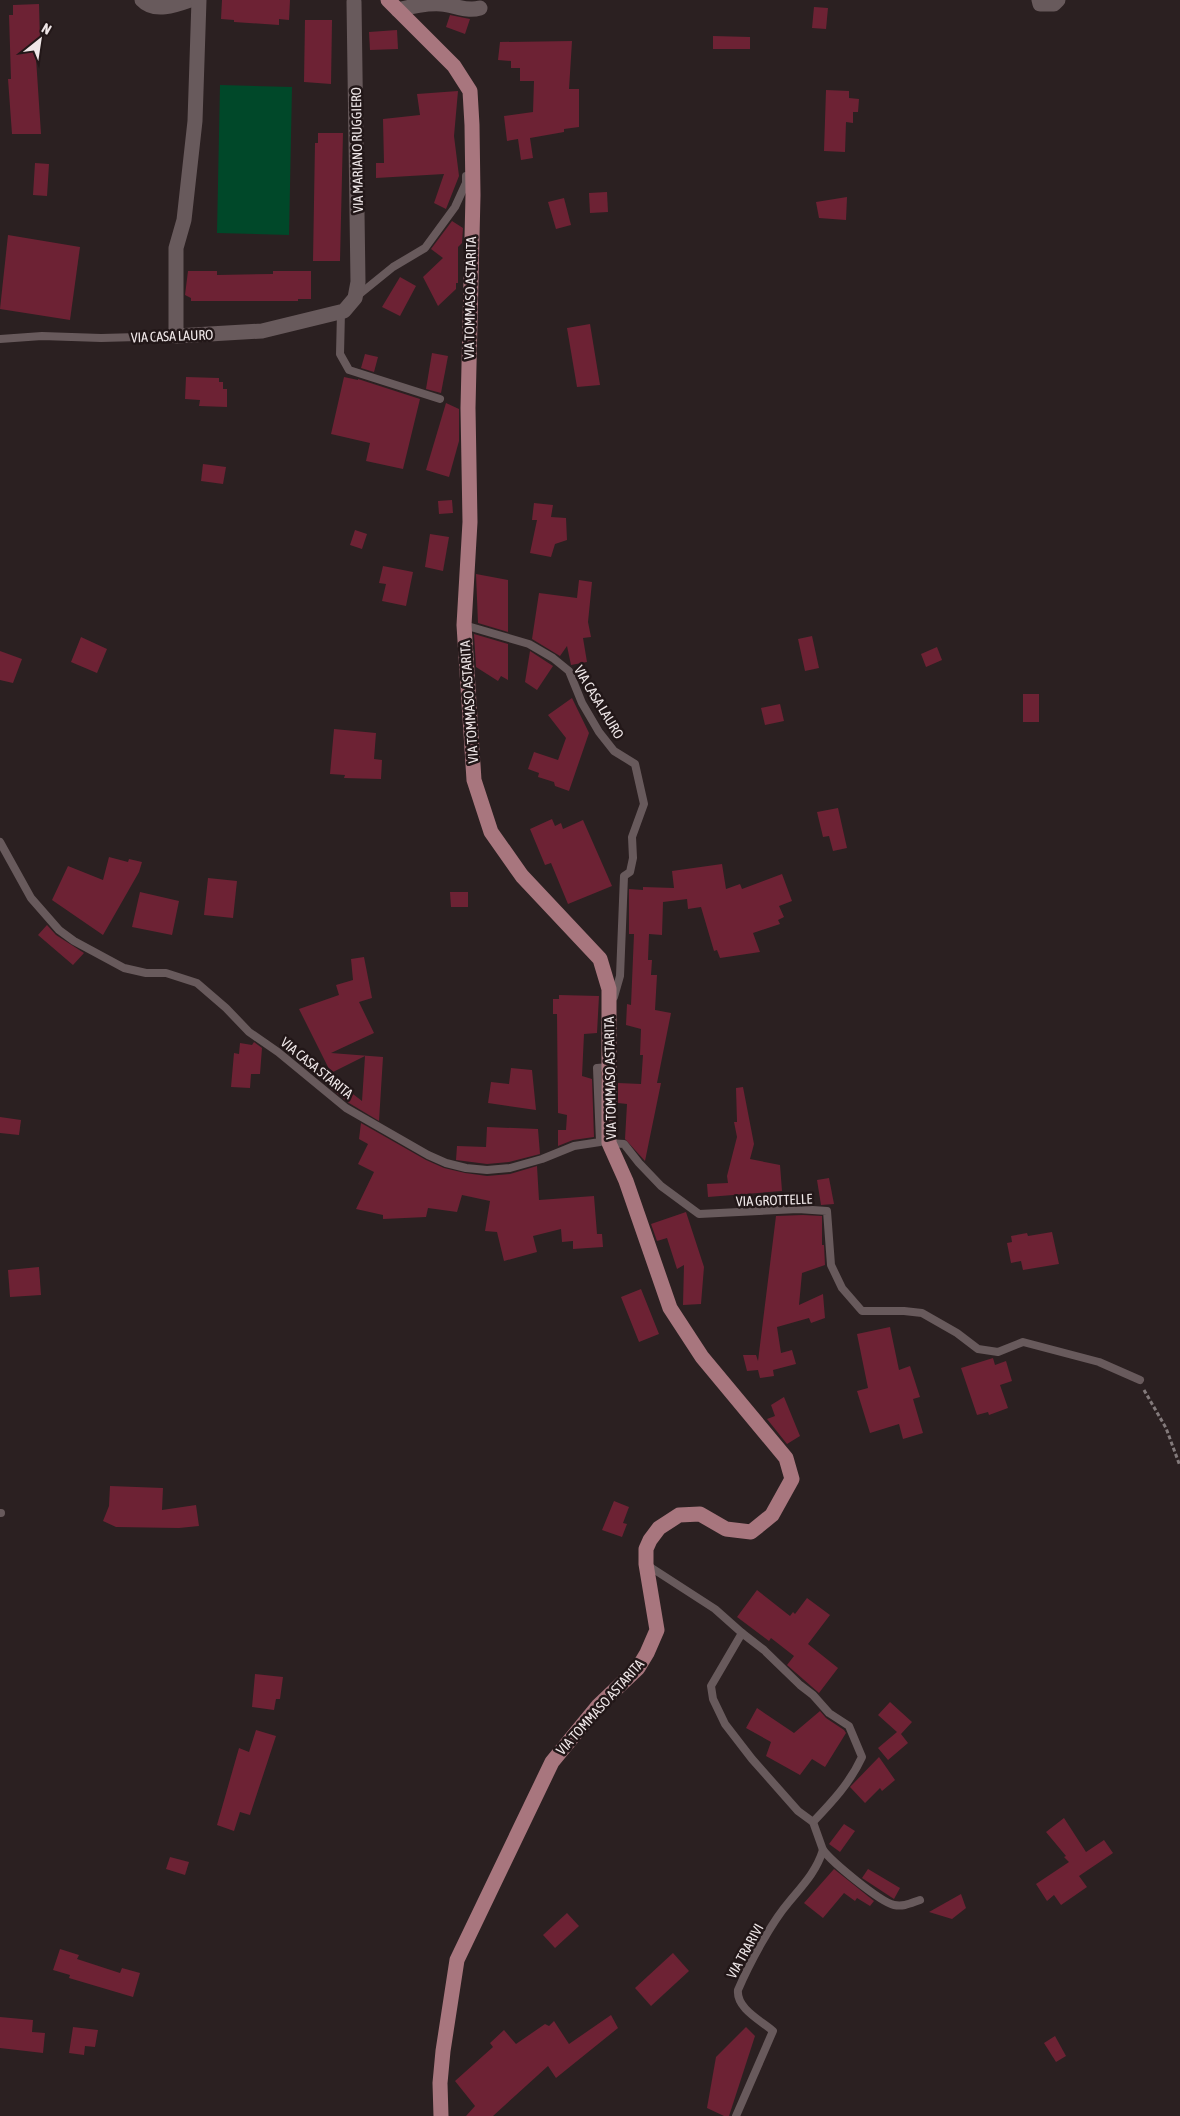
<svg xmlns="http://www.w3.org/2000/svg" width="1180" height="2116" viewBox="0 0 1180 2116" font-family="'Asap Condensed',sans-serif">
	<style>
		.green { fill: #004829 }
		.building { fill: #6d2234 }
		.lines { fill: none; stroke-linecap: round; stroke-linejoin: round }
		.path { stroke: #837a7b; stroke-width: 3; stroke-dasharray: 4 2.5; stroke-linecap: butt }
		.service { stroke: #685a5c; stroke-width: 8 }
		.minor { stroke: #685a5c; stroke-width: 15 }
		.primary { stroke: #a8767e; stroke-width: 15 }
		.labels { text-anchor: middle; stroke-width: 5; stroke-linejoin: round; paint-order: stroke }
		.street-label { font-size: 14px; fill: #efe7e8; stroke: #221718 }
	</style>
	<rect width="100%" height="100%" fill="#2b2021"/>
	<!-- green -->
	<path class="green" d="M220,85l72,2 -3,148 -72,-2z"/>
	<!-- building -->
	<g class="building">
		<path d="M222,0h68l-1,20 -10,-1v6l-45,-3v-2l-13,-1z"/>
		<path d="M39,4l1,38 -5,1 6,91h-29l-4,-55h3l-2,-64h4v-10z"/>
		<path d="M814,7l14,1 -2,21 -14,-1z"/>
		<path d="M450,15l20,4 -5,15 -19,-7z"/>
		<path d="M305,20h27l-1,64 -27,-2z"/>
		<path d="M397,30l1,19 -28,1 -1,-18z"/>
		<path d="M713,36l37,1v12h-37z"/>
		<path d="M572,41l-3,48h10v38l-15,2v3l-34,6 3,20 -12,2 -3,-21 -11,2 -3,-25 29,-4 1,-31h-14v-13h-9v-7l-13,-1 2,-18z"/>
		<path d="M826,90l23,1v7l10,1 -1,13h-5v11l-7,-1 -1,30 -21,-1z"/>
		<path d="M458,91l-4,45 5,40 -13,33 -12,-6 10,-29 -68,4v-15h8l-1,-44 37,-4 -3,-21z"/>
		<path d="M318,133h25l-3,128h-27l2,-118h3z"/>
		<path d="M35,163l14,1 -2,32 -14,-1z"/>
		<path d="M607,192l1,20 -18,1 -1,-20z"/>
		<path d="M847,197l-1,23 -27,-2 -3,-16z"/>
		<path d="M564,198l7,27 -15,4 -8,-27z"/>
		<path d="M452,221l11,7 -1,15 -4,4v36h-2v6l-18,17 -15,-29 20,-19 -12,-9z"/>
		<path d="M8,235l72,12 -10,73 -70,-11z"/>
		<path d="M188,271h29v4l56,-1v-3h38v28h-13v2h-107v-3l-6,-3z"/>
		<path d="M400,277l16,9 -16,30 -18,-9z"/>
		<path d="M590,324l10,61 -23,2 -10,-59z"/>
		<path d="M432,353l16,3 -7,37 -15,-4z"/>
		<path d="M365,354l13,3 -4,15 -13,-4z"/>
		<path d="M186,377l33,1v4h4v7h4v18l-28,-1 1,-6 -15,-1z"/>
		<path d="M344,377l14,3v-1l62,20 -17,70 -37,-8 4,-18 -39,-9z"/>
		<path d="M446,403l13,6v32l-10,36 -23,-7z"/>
		<path d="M203,464l23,3 -3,17 -22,-3z"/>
		<path d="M452,500l1,13 -14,1 -1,-13z"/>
		<path d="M534,503l19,2 -2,12 15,1 1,22 -12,4 -4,13 -21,-4 7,-33h-5z"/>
		<path d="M355,530l12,4 -5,15 -12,-4z"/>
		<path d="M430,534l19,3 -6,34 -18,-4z"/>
		<path d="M383,566l30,6 -7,34 -24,-5 4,-17 -7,-1z"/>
		<path d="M476,574l32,6v52l-30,-9z"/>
		<path d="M579,580l13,2 -4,40 3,15 -8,1 4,24 -16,3 -4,-19 -7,10 -28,-17 7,-46 38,5z"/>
		<path d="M474,634l34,10v36l-7,-4 -3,5 -22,-14z"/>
		<path d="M812,636l7,32 -14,3 -7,-32z"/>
		<path d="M81,637l26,12 -10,24 -26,-11z"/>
		<path d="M937,647l5,13 -16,7 -5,-13z"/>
		<path d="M0,651l22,8 -9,24 -13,-3z"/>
		<path d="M530,651l23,15 -16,24 -12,-8z"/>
		<rect x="1023" y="694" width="16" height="28"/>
		<path d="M572,698l17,35 -20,58 -14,-5 -1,-4 -16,-5 1,-4 -11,-4 6,-17 24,8 8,-22 -18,-23z"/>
		<path d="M780,704l4,17 -19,4 -4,-17z"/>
		<path d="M334,729l42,4 -2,26 8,1 -1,19 -37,-1 1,-3 -15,-1z"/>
		<path d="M838,808l9,40 -14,3 -4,-15 -6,1 -6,-25z"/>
		<path d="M552,819l3,7 6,-3 2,6 20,-9 29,66 -44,18 -17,-41 -6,2 -15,-36z"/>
		<path d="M109,857l19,5 1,-3 13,3 -3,10 -36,63 -51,-35 16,-34 35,14z"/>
		<path d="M722,864l4,25 14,-5 2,5 40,-15 10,27 -13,5 5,11 -6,3 2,4 -27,9 7,19 -40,6 -3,-8 -3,1 -13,-44 -13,2 -1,-10 -24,3 -1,33 -13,-1 -1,26h4l-1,15h6l-2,35 16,3 -14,70h4l-16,78 -20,-22 2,-35 -9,-1v-20l23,1 2,-29h-3l1,-26 -15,-4 1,-21 4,1 3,-71h-5v-45l14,1v-3l31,1 -2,-17z"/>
		<path d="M208,878l29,3 -4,37 -29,-3z"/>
		<path d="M140,892l39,9 -7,34 -40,-8z"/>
		<path d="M450,892h18v15h-17z"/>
		<path d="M47,925l9,10 28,18 -11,12 -35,-30z"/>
		<path d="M364,957l8,41 -13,4 15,31 -43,20 52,4 -4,64 -30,-18 -19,-15 6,-7 26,20 3,-45 -34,17 -32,-64 40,-14 -3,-10 17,-5 -2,-21z"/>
		<path d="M559,995l40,1 -2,37 -13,1 -2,42 10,3 2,58 -21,3 -15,6v-16h8l1,-15 -9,-2 -1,-99h-4v-15h6z"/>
		<path d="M254,1042l8,6 -2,26h-9l-1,14 -19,-1 3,-34 5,1 1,-11 12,2z"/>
		<path d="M511,1068l21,2 4,40 -48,-7 3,-21 18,2z"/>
		<path d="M743,1087l11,57 -4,15 30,6 2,26 -74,6 -1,-13 21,-1 -1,-7 10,-39 -3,-15h3l-1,-34z"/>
		<path d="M0,1117l21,3 -2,15 -19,-2z"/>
		<path d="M361,1123l65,37 18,8 21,5 22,3 23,-2 27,-8 2,34 55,-4 3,38h5l1,13 -30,2v-8l-11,1 -1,-13 -28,7 4,16 -33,9 -7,-29 -12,-1 5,-30 -28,-6 -5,17 -29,-4 -2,9 -43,2v-4l-27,-6 18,-37 -16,-8 10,-20 -9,-5z"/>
		<path d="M487,1127l51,2 2,25 -31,8 -22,2 -31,-4 1,-14 29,1z"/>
		<path d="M829,1178l5,26 -13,1 -4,-25z"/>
		<path d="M686,1212l18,55 -3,37 -18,1 1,-40 -7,4 -10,-31 -10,3 -6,-17z"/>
		<path d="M803,1215l19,1v29h2l1,20 -23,8 -3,32 24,-11 2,24 -14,5 -2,-5 -32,9 4,26 11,-3 4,14 -23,6 1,6 -14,2 -2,-8 -11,1 -4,-16h13l2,6 18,-145z"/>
		<path d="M1052,1232l7,32 -36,6 -2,-9 -10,2 -4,-20 5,-1 -1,-6 16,-3 1,3z"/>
		<path d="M39,1267l2,28 -31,2 -2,-27z"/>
		<path d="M641,1289l18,45 -20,8 -18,-45z"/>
		<path d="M890,1327l9,43 11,-4 10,31 -7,2 10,34 -20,6 -4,-15 -29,9 -13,-42 11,-3 -11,-54z"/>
		<path d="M993,1358l2,7 11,-4 6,20 -12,4 8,23 -19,7 -1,-3 -11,3 -16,-47z"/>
		<path d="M784,1397l16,39 -13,8 -20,-25 8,-3 -4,-11z"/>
		<path d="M110,1486l53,2 -1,22 34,-5 3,21 -20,2 -63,-1 -13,-6 6,-15z"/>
		<path d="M614,1501l15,6 -6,16 4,1 -5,13 -20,-7z"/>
		<path d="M757,1590l33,26 3,-4 2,2 12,-16 23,17 -22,29 30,24 -19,25 -32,-28 7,-9 -23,-18 -2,3 -32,-24z"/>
		<path d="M255,1674l28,3 -3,22h-4l-2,11 -22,-3z"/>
		<path d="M890,1702l22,20 -11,12 7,9 -20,17 -10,-12 19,-16 -19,-17z"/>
		<path d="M757,1708l37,25 26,-22 6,7 18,12 2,3 -21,34 -13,-8 -12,16 -34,-19 5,-14 -25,-14z"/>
		<path d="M256,1730l20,6 -26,79 -10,-3 -6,19 -17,-6 22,-77 10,4z"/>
		<path d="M879,1757l16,23 -13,11 -2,-3 -15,15 -15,-16z"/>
		<path d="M1064,1818l22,34 18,-12 9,13 -34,23 8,11 -26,18 -7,-10 -7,6 -11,-17 33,-22 -5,-5 2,-1 -20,-24z"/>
		<path d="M844,1824l11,7 -15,21 -11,-8z"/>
		<path d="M170,1857l19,5 -4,13 -19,-6z"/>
		<path d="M834,1869l40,32 -4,5 -13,-8 -2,3 -11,-8 -21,25 -19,-15z"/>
		<path d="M868,1869l32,19 -6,11 -32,-21z"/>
		<path d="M961,1894l5,14 -14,11 -23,-7z"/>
		<path d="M567,1913l12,13 -24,22 -12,-13z"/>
		<path d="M60,1949l19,6 -2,4 43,14 2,-5 18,5 -7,24 -64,-19 1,-3 -17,-5z"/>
		<path d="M673,1953l16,18 -38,35 -16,-18z"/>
		<path d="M611,2015l7,13 -62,50 -8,-12 -55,50h-27l9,-10 -20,-25 38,-34 -3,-4 14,-13 12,14 29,-20 4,2 5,-5 15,23z"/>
		<path d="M0,2017l33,3 -1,12 13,1 -2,20 -43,-5z"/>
		<path d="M73,2027l25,3 -3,17 -10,-1 -1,9 -15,-2z"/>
		<path d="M746,2027l9,9 -26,80h-5l-17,-8 9,-51z"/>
		<path d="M1055,2036l11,20 -10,6 -12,-19z"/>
	</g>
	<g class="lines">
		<!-- path -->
		<path class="path" d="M1144,1390l22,38 14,38"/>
		<!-- service -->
		<g class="service">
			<path d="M356,297l37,-30 32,-19 30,-41 11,-24v-7"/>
			<path d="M341,312l-1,42 9,16 91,29"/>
			<path d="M0,339l42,-3 59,2 75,-2"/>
			<path d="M464,625l65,19 24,14 16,13 13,32 17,29 15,19 21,13 9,40 -12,33 1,21 -3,14 -6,4 -4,100 -6,21"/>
			<path d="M0,842l31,56 28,32 15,11 50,27 22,5h20l31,10 29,25 23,24 29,20 68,56 82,47 18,8 20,5 21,2 23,-2 32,-9 32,-13 26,-4 -3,-74 11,-1"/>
			<path d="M609,1143l15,1 15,19 22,23 38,28 99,-5 29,2 4,54 11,23 20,23h42l18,2 35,20 21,16 20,3 25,-10 76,20 41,18"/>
			<path d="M0,1513h1"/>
			<path d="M647,1565l68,44 27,24 -31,53 2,13 12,25 27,35 46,52 15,11 10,28c-7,22 -20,35 -34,52 -18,21 -40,62 -51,88 -2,18 22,30 35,41l-37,85"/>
			<path d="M742,1633l22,17 36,35 13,10 16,18 20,13 13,31c-12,26 -30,45 -49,65"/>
			<path d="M823,1850c9,12 57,52 71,55 10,2 17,-2 26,-5"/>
		</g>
		<!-- minor -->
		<g class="minor">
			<path d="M142,0c12,13 34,5 48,0"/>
			<path d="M199,0l-4,121 -11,99 -8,28v88l86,-5 82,-20 11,-13 3,-16 -4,-280"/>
			<path d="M1039,0l1,4h14l4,-4"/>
			<path d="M398,10c15,-4 28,-7 43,-6 14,1 25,8 39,4"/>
		</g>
		<!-- primary -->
		<path class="primary" d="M388,0l66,66 16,25 2,34 1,70 -5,213 2,114 -6,103 10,155 17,52 31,44 78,83 9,30v154l17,38 44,127 32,49 84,101 6,21 -20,36 -21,17 -25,-3 -26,-15 -21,1 -20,13 -9,12 -4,9v15l11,66 -10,23 -9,15 -40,38 -46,56 -95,198 -14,91 -3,32 1,33"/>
	</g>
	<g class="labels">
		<!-- street labels -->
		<g class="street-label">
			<text transform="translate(357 150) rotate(-91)" y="5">VIA MARIANO RUGGIERO</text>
			<text transform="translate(470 298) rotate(-89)" y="5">VIA TOMMASO ASTARITA</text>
			<text transform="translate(172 336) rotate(-2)" y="5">VIA CASA LAURO</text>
			<text transform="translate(469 702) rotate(-94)" y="5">VIA TOMMASO ASTARITA</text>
			<text transform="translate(599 702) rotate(59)" y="5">VIA CASA LAURO</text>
			<text transform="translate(317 1068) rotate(39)" y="5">VIA CASA STARITA</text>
			<text transform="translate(610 1078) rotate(-91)" y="5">VIA TOMMASO ASTARITA</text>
			<text transform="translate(774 1200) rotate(-2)" y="5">VIA GROTTELLE</text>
			<text transform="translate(600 1707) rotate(-48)" y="5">VIA TOMMASO ASTARITA</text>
			<text transform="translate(745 1951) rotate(-61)" y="5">VIA TRARIVI</text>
		</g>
	</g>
	<!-- north arrow -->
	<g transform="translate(40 40) rotate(30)" stroke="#221718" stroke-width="4" paint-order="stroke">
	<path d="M0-4L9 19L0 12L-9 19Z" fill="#efe7e8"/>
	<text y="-8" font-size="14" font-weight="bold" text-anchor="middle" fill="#efe7e8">N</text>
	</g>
</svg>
